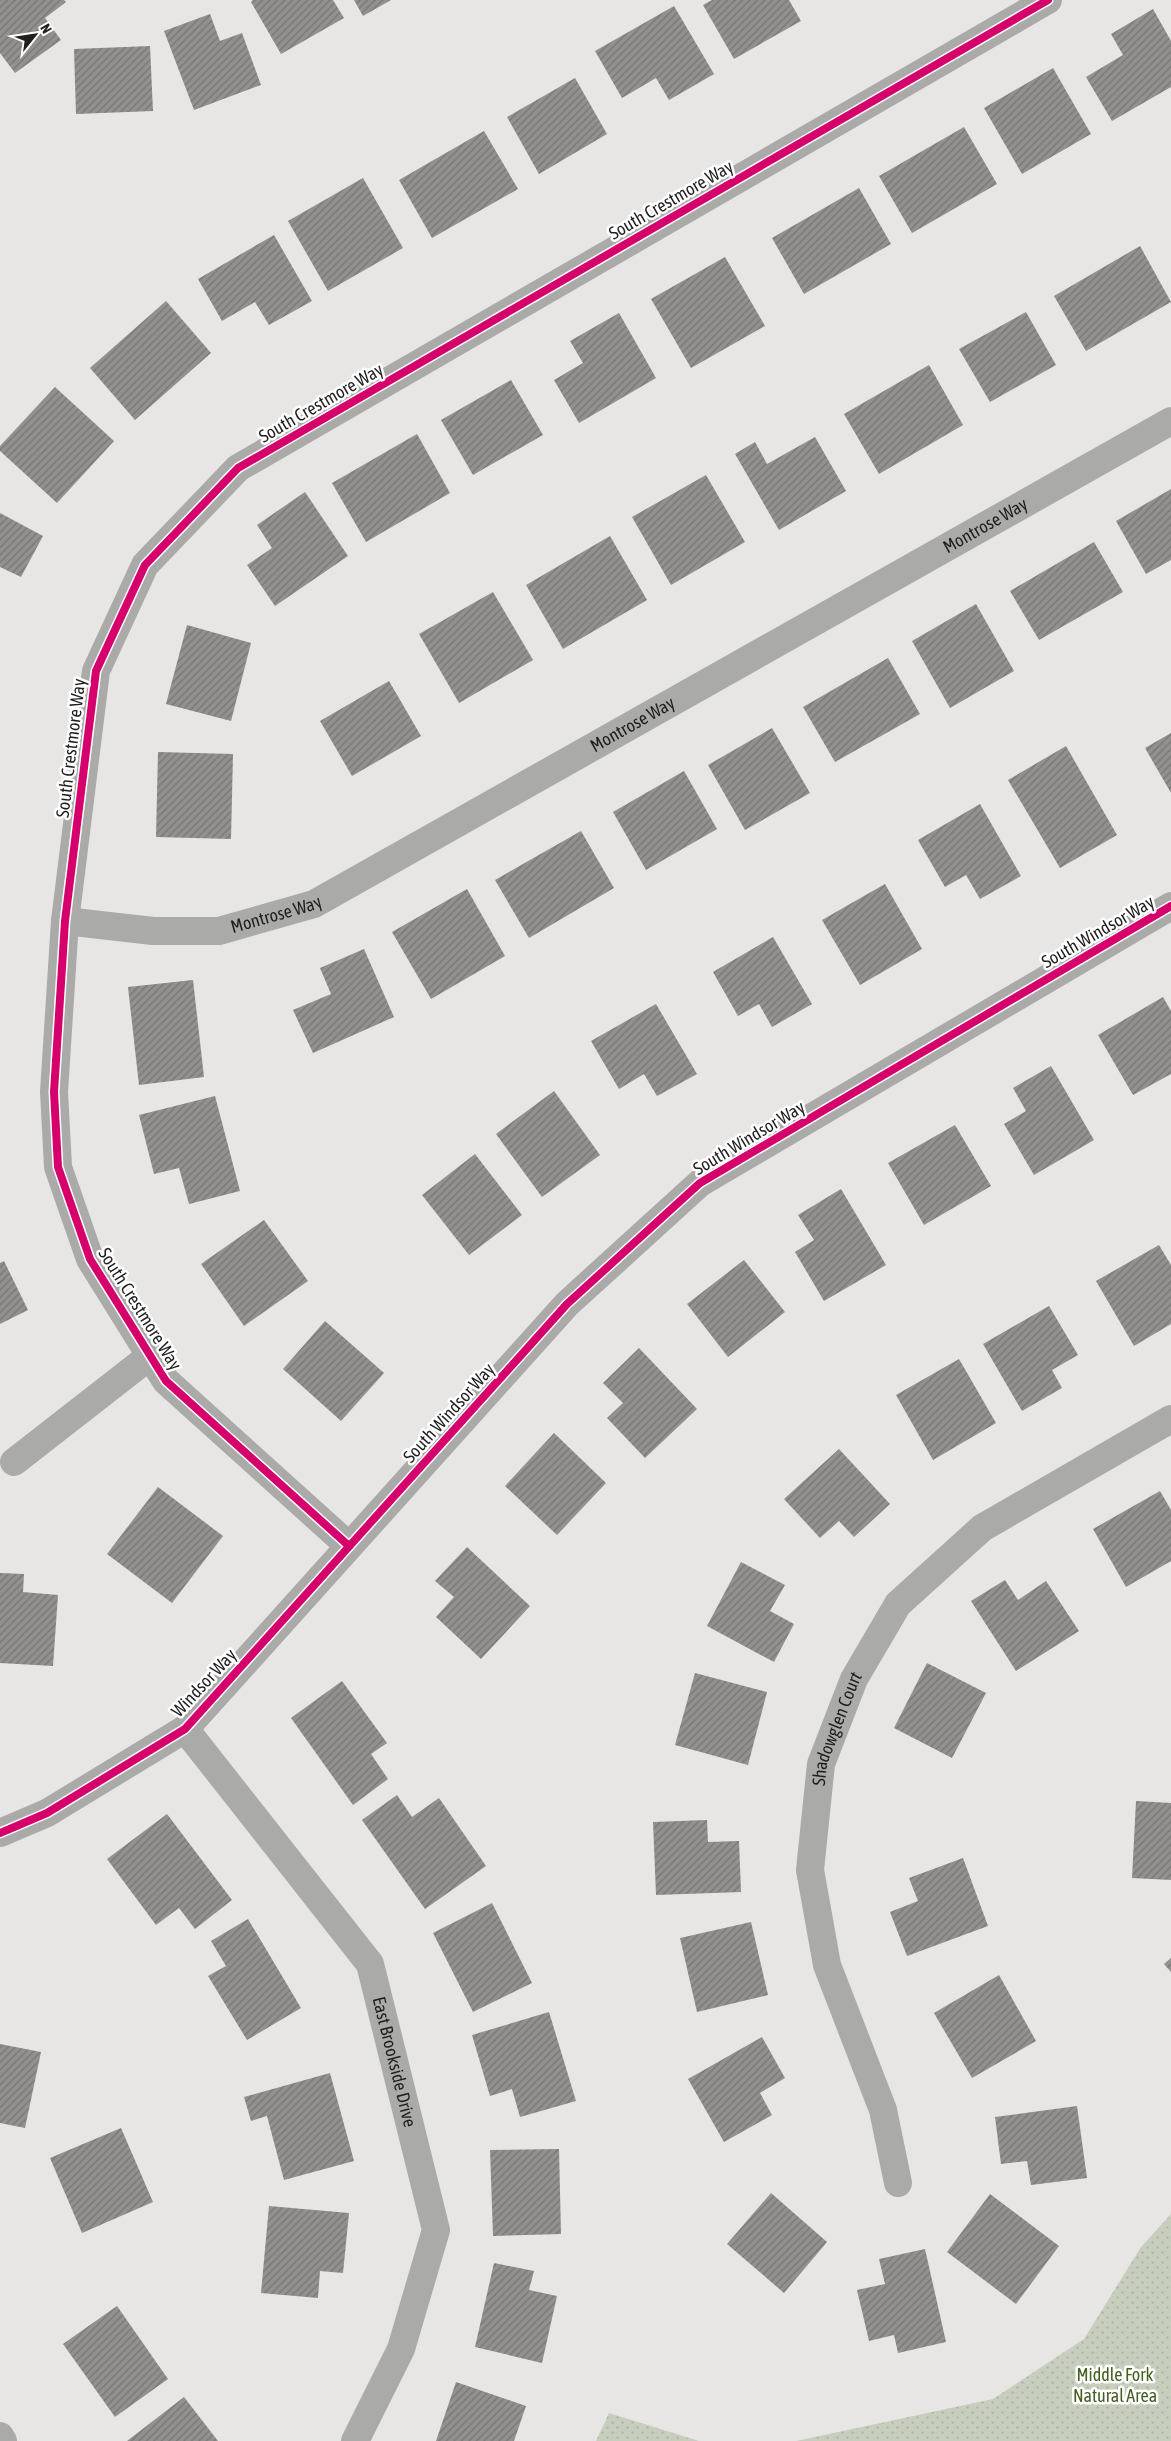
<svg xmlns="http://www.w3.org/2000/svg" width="1171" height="2441" viewBox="0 0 1171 2441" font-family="'Asap Condensed',sans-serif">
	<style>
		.grass { fill: url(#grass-dots) }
		.building { fill: url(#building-hatch) }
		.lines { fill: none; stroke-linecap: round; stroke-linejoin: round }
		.minor { stroke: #aaaaa8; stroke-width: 28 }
		.cycleway-casing { stroke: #fff; stroke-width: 11 }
		.cycleway { stroke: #d6006c; stroke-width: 8 }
		.labels { text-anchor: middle; stroke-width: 5; stroke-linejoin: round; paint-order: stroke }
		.street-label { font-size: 18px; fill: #211f1e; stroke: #fff }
		.park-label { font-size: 18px; fill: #445f20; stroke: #fff }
	</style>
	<defs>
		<pattern id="grass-dots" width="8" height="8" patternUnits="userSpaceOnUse" patternTransform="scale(1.25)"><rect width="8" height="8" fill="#c7cebe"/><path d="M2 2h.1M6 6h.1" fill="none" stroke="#abb0a3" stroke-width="1.8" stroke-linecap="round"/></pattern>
		<pattern id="building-hatch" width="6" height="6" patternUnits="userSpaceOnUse" patternTransform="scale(1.25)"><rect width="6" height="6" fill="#939190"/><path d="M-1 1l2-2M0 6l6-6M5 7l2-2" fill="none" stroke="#787675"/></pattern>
	</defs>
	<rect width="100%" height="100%" fill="#e8e6e4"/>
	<!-- grass -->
	<g class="grass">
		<path d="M1171,2214v227h-375l197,-42 91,-60 57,-92z"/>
		<path d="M609,2413l90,28h-103z"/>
	</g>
	<!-- building -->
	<g class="building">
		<path d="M0,0h64l2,2 -21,16 16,22 -46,33 -15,-20z"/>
		<path d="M253,0h80l11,18 -63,36 -30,-52z"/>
		<path d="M354,0h37l-28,16z"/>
		<path d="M712,0h77l12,21 -67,38 -31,-54z"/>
		<path d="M674,6l40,68 -45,26 -13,-22 -34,20 -27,-47z"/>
		<path d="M1153,9l18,32v46l-59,34 -26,-44 37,-22 -12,-21z"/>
		<path d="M210,14l10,27 22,-8 19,52 -67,25 -30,-79z"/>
		<path d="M150,46l3,65 -77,3 -2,-65z"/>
		<path d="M1053,68l38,66 -69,40 -38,-66z"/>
		<path d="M575,78l32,56 -68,40 -32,-57z"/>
		<path d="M964,127l33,57 -85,49 -33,-57z"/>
		<path d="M484,131l34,58 -86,49 -33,-58z"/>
		<path d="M363,178l40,70 -75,43 -40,-70z"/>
		<path d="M859,188l32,56 -87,50 -32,-56z"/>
		<path d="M274,235l38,66 -43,24 -14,-23 -33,19 -24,-42z"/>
		<path d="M1140,246l31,56 -85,49 -32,-55z"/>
		<path d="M725,257l40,69 -74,42 -40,-69z"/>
		<path d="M166,301l45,52 -76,67 -45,-52z"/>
		<path d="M1026,312l30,53 -66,37 -31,-53z"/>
		<path d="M619,313l37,65 -77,45 -25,-43 29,-17 -13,-22z"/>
		<path d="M929,365l34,60 -84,49 -35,-60z"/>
		<path d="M511,380l32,55 -70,40 -32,-55z"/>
		<path d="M55,387l59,54 -57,62 -57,-52v-5z"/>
		<path d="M417,434l33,59 -84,49 -34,-59z"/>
		<path d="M815,437l31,54 -67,39 -44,-76 20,-12 12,22z"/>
		<path d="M706,475l39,67 -74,43 -39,-68z"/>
		<path d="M1171,489v71l-25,14 -30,-53z"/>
		<path d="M305,492l43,64 -73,50 -28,-41 25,-17 -15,-23z"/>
		<path d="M0,513l43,23 -22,41 -21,-10z"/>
		<path d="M610,536l37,64 -84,49 -37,-64z"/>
		<path d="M1094,542l29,50 -84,48 -29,-49z"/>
		<path d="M493,592l40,68 -74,43 -40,-69z"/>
		<path d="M976,604l38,67 -64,37 -38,-67z"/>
		<path d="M187,625l64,18 -20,78 -65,-17z"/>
		<path d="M888,658l32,56 -85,48 -32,-55z"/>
		<path d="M389,681l32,55 -69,40 -32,-55z"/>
		<path d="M772,728l38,65 -65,37 -37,-65z"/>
		<path d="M1171,733v60l-26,-45z"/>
		<path d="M1066,746l51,89 -57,33 -52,-88z"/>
		<path d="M158,752l75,2 -2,85 -75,-2z"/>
		<path d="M684,771l33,58 -71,41 -33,-58z"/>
		<path d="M980,804l41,72 -41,23 -14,-24 -21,12 -27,-47z"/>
		<path d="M581,831l33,57 -85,50 -34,-58z"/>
		<path d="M885,884l37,65 -62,36 -38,-65z"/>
		<path d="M467,889l38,67 -74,43 -39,-67z"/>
		<path d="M773,937l39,67 -40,23 -13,-23 -21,12 -25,-44z"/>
		<path d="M364,949l30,68 -81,36 -20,-43 38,-16 -11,-26z"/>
		<path d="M193,980l11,97 -65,8 -11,-98z"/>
		<path d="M1163,997l8,14v63l-38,21 -35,-60z"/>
		<path d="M656,1004l41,70 -40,22 -13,-22 -25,15 -28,-48z"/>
		<path d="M1051,1066l43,74 -60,35 -30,-51 22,-13 -13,-23z"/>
		<path d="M554,1091l46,64 -58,42 -46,-63z"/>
		<path d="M215,1096l25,95 -51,13 -10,-36 -25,6 -15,-59z"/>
		<path d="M955,1125l36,61 -67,39 -36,-62z"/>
		<path d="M475,1154l47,61 -53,40 -47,-60z"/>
		<path d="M841,1189l45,76 -62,36 -29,-49 19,-12 -16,-25z"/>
		<path d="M264,1220l44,61 -64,45 -43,-62z"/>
		<path d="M1159,1245l12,20v59l-37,22 -38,-65z"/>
		<path d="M744,1260l41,52 -57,45 -41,-53z"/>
		<path d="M4,1261l24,49 -28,14v-61z"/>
		<path d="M1049,1306l29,49 -26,15 10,18 -40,23 -39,-67z"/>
		<path d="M325,1321l59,52 -43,48 -58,-52z"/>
		<path d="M639,1348l58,61 -52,49 -38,-40 16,-15 -20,-20z"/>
		<path d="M959,1359l37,64 -63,37 -37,-65z"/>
		<path d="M554,1433l52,50 -49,52 -52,-49z"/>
		<path d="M839,1449l51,55 -36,33 -15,-16 -19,17 -36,-39z"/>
		<path d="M158,1487l65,49 -51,67 -65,-49z"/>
		<path d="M1160,1491l11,19v51l-45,26 -33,-58z"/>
		<path d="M467,1547l63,59 -49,53 -45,-42 18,-20 -19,-16z"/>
		<path d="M741,1562l44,23 -15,26 24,13 -20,38 -67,-36z"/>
		<path d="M0,1573l24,1 -1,18 35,3 -5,71 -53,-3z"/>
		<path d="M1005,1580l13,20 28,-19 33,50 -63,40 -45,-70z"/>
		<path d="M927,1663l59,30 -34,65 -58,-30z"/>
		<path d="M695,1673l72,19 -19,73 -73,-20z"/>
		<path d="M342,1681l45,62 -16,11 17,25 -35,26 -62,-87z"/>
		<path d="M397,1795l15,22 27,-19 47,68 -61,43 -63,-89z"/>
		<path d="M1136,1801l35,2v77l-39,-2z"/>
		<path d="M167,1814l65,86 -37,29 -16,-21 -23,17 -49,-66z"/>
		<path d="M707,1820l1,22 31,-1 2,51 -85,3 -3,-73z"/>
		<path d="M963,1858l25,68 -81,30 -17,-44 28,-11 -9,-23z"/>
		<path d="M492,1903l40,80 -59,29 -40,-79z"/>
		<path d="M248,1919l53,89 -54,32 -39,-64 18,-10 -15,-25z"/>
		<path d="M751,1922l17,73 -71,17 -17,-74z"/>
		<path d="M1171,1958v14l-7,-8z"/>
		<path d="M999,1975l37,66 -64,37 -38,-65z"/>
		<path d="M549,2012l27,89 -56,16 -8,-28 -22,7 -18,-61z"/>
		<path d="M762,2037l23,41 -25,15 12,22 -48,27 -36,-63z"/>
		<path d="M0,2044l41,8 -16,76 -25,-5z"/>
		<path d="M330,2073l24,88 -70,19 -17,-64 -16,5 -7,-24z"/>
		<path d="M1077,2106l10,72 -56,7 -4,-24 -26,3 -6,-47z"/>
		<path d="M121,2128l32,74 -71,31 -32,-75z"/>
		<path d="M559,2149l2,85 -68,2 -3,-86z"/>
		<path d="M771,2193l56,49 -43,51 -57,-49z"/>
		<path d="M990,2194l69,52 -43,58 -69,-52z"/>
		<path d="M269,2206l80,7 -6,60 -23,-2 -2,27 -57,-5z"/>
		<path d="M925,2249l21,93 -48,11 -4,-18 -25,6 -12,-51 28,-6 -6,-25z"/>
		<path d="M494,2263l40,8 -5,19 28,6 -15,67 -67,-16z"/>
		<path d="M117,2306l51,73 -53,38 -52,-73z"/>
		<path d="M456,2382l70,24 -12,35h-78z"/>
		<path d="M184,2397l34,44h-91z"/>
	</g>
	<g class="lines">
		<!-- minor -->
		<g class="minor">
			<path id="s1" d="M65,921l88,10h66l95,-27 857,-483"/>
			<path d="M14,1462l136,-106"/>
			<path d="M349,1546l-183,-165 -76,-122 -32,-92 -4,-75 11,-171 31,-250 49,-106 93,-97 810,-468"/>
			<path id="s2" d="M185,1729l185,235 66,266 -35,119 -46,92"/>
			<path d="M0,1833l47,-20 138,-84 382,-425 133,-121 471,-277"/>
			<path id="s3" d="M898,2183l-15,-73 -56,-145 -17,-95 11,-106 33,-85 44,-75 84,-76 189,-109"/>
			<path d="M0,2436l3,5"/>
		</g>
		<!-- cycleway casing -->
		<g class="cycleway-casing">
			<g id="cycleway">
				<path d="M349,1546l-183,-165 -76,-122 -32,-92 -4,-75 11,-171 31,-250 49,-106 93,-97 810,-468"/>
				<path d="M0,1833l47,-20 138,-84 382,-425 133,-121 471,-277"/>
			</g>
		</g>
		<!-- cycleway -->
		<use href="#cycleway" class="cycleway"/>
	</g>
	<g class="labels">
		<!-- street labels -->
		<g class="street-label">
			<text transform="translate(671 200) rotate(-30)" y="6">South Crestmore Way</text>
			<text transform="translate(321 403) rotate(-30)" y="6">South Crestmore Way</text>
			<text dy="6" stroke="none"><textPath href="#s1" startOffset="1024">Montrose Way</textPath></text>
			<text dy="6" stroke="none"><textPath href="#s1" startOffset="619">Montrose Way</textPath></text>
			<text transform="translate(71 748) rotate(-83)" y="6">South Crestmore Way</text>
			<text dy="6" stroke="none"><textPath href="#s1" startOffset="214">Montrose Way</textPath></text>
			<text transform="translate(1098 932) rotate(-30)" y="6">South Windsor Way</text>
			<text transform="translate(749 1138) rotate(-31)" y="6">South Windsor Way</text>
			<text transform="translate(140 1309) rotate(58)" y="6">South Crestmore Way</text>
			<text transform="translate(449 1413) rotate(-48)" y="6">South Windsor Way</text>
			<text transform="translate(204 1683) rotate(-47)" y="6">Windsor Way</text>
			<text dy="6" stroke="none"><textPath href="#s3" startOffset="471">Shadowglen Court</textPath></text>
			<text dy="6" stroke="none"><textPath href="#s2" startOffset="400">East Brookside Drive</textPath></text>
		</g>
		<!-- park labels -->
		<g class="park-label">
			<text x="1115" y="2381">Middle Fork<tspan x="1115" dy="21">Natural Area</tspan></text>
		</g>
	</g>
	<!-- north arrow -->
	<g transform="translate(35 35) rotate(60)" stroke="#ffffff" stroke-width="4" paint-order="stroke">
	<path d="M0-4L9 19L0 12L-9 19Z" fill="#211f1e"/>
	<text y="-8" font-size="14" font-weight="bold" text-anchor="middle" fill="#211f1e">N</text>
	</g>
</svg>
